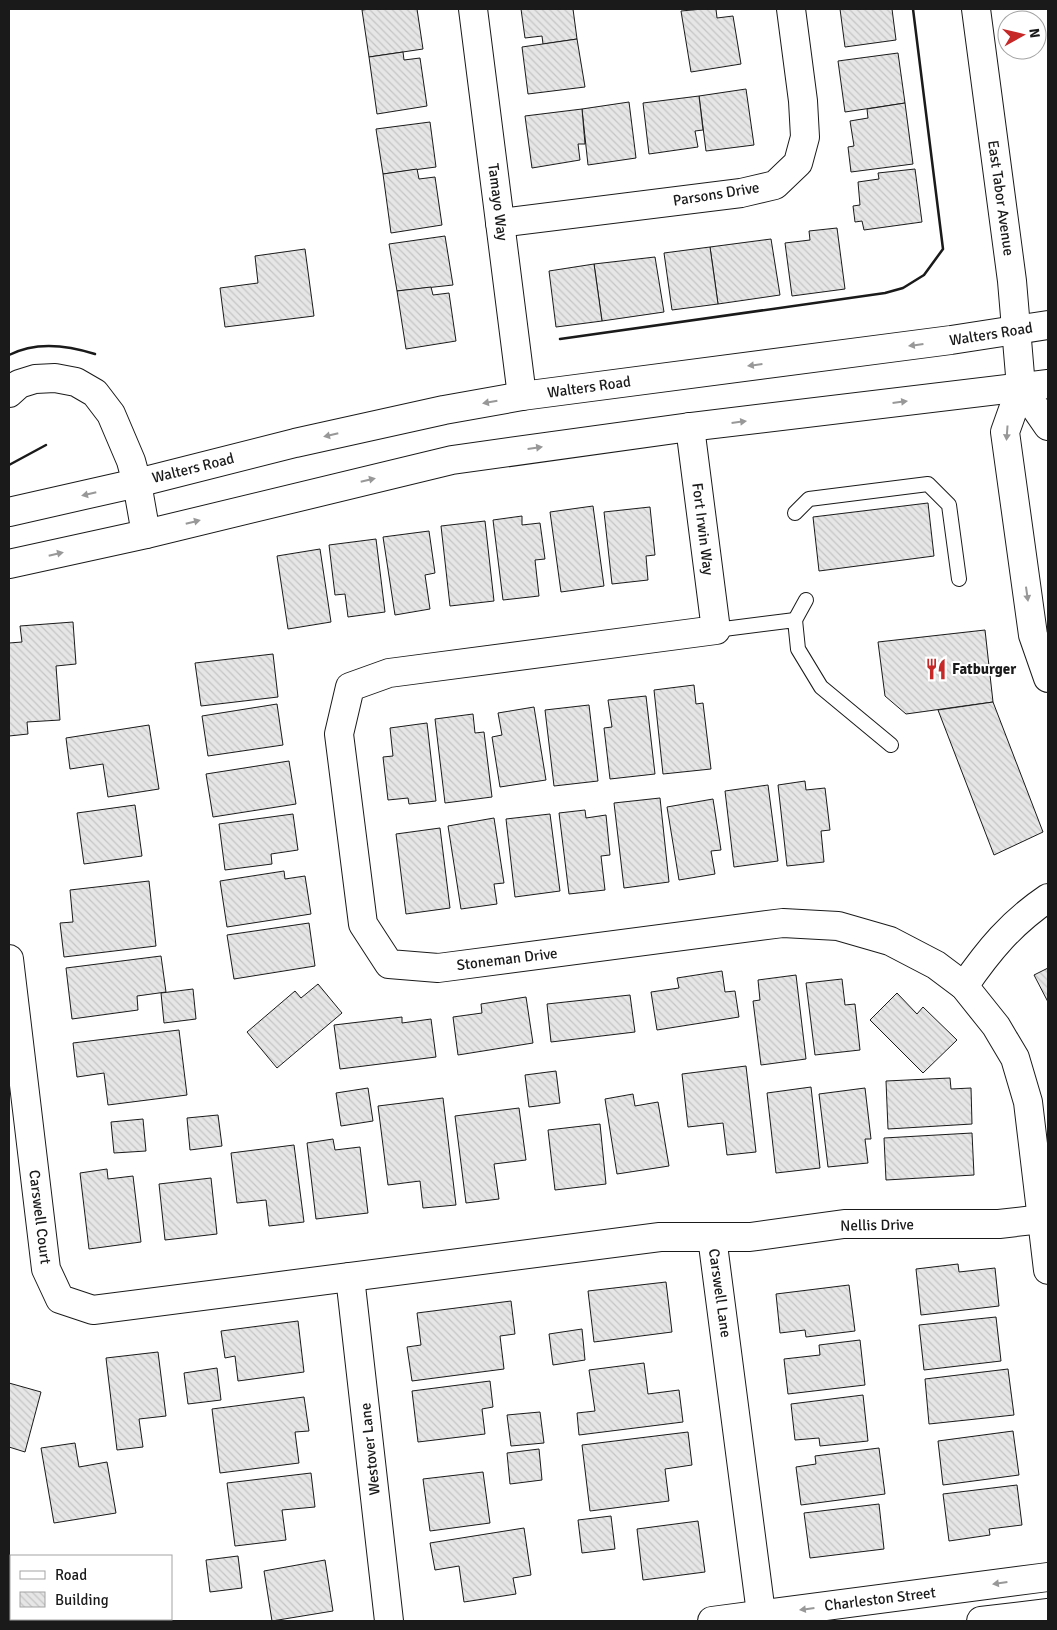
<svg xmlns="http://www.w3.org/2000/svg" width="1057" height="1630" viewBox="0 0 1057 1630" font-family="Signika,sans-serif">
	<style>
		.building { fill: url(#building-back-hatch); stroke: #1a1a1a }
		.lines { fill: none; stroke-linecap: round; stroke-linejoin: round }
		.lane-casing { stroke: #1a1a1a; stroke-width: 16 }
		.street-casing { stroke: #1a1a1a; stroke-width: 30 }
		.secondary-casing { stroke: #1a1a1a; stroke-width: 30 }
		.primary-casing { stroke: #1a1a1a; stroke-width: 30 }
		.lane { stroke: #fff; stroke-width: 14 }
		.street { stroke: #fff; stroke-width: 28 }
		.secondary { stroke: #fff; stroke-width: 28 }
		.primary { stroke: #fff; stroke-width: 28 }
		.wall { stroke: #1a1a1a; stroke-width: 2.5 }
		.oneway { fill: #989898 }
		.labels { text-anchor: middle; stroke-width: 4; stroke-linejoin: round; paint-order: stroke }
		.street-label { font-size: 15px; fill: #1a1a1a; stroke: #fff }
		.poi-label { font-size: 15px; font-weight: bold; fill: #1a1a1a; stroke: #fff; text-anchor: start }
	</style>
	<defs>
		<pattern id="building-back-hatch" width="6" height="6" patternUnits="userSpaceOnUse" patternTransform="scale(1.25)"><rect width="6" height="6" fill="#e6e6e6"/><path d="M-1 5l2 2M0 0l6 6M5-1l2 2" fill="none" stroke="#c5c5c5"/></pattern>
	</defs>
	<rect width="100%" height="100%" fill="#fff"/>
	<!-- building -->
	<g class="building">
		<path d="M371,9h46l6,40 -54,8 -7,-47z"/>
		<path d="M521,9h52l4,30 -34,5 -1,-8 -17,2z"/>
		<path d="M703,9h13l1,9 16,-2 8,48 -50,8 -10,-61z"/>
		<path d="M840,9h52l4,31 -51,7z"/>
		<path d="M577,39l8,48 -57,7 -6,-47z"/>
		<path d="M403,52l1,8 16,-2 7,48 -50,8 -8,-57z"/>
		<path d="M898,53l7,50 -60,9 -7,-51z"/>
		<path d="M746,89l8,56 -48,6 -7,-55z"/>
		<path d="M699,96l4,34 -8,1 3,16 -49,7 -6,-51z"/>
		<path d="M629,102l7,56 -48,7 -6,-56z"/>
		<path d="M905,103l8,61 -62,8 -3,-25 6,-1 -4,-25 18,-3 -1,-9z"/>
		<path d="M582,109l3,35h-7l2,16 -48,8 -7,-52z"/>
		<path d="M430,122l6,45 -53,7 -7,-45z"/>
		<path d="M417,169l2,10 16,-2 7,48 -51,8 -8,-59z"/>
		<path d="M915,169l7,53 -58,8 -2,-9 -7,1 -2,-16 7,-1 -2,-23 21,-3 -1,-6z"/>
		<path d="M837,228l8,61 -53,7 -7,-53 25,-3 -1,-9z"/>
		<path d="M445,236l8,49 -56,6 -8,-47z"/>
		<path d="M771,239l9,56 -62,9 -8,-57z"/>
		<path d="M710,247l8,57 -46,6 -8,-57z"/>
		<path d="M305,249l9,67 -89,11 -5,-39 38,-5 -3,-27z"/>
		<path d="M655,257l9,55 -62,9 -8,-57z"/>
		<path d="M594,264l8,57 -46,6 -7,-56z"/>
		<path d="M431,287l2,8 16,-2 7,48 -50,8 -9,-58z"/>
		<path d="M928,503l6,53 -115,15 -6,-54z"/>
		<path d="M593,506l11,80 -43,6 -11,-80z"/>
		<path d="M650,507l5,48 -9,1 2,24 -36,4 -8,-72z"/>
		<path d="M522,516v9l18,-2 5,36 -10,1 4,36 -36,4 -10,-80z"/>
		<path d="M485,521l9,80 -44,5 -9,-80z"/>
		<path d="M429,531l6,42 -10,2 5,34 -35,6 -12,-78z"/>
		<path d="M376,539l9,73 -37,5 -3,-23 -10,1 -6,-50z"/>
		<path d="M320,549l11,73 -43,7 -11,-73z"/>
		<path d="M73,622l3,42 -20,2 4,54 -33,2 1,12 -19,2v-93l13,-1 -2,-16z"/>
		<path d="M985,630l8,72 -87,12 -21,-18 -7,-54z"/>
		<path d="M273,654l5,43 -77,9 -6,-43z"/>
		<path d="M694,685l2,19 7,-1 8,66 -48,5 -9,-84z"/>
		<path d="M646,696l9,78 -45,5 -6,-51 8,-1 -4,-27z"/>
		<path d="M993,702l50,130 -49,23 -56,-145z"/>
		<path d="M277,704l6,41 -75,11 -6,-40z"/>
		<path d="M589,705l9,76 -44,5 -9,-76z"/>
		<path d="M534,707l12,73 -46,7 -8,-50 10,-2 -4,-22z"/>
		<path d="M473,714l2,19 9,-1 8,65 -47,6 -10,-84z"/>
		<path d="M427,723l9,78 -27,3 -1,-6 -20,2 -5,-43 10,-1 -3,-28z"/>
		<path d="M149,725l10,64 -51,8 -5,-33 -33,5 -4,-31z"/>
		<path d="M289,761l7,43 -83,13 -7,-43z"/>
		<path d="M805,781l1,9 19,-2 5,42 -9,1 3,31 -37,4 -9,-81z"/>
		<path d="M768,785l10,76 -44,6 -9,-76z"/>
		<path d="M660,798l9,84 -45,6 -10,-85z"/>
		<path d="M713,799l8,51 -10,1 4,23 -36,6 -12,-73z"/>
		<path d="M135,805l7,51 -58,8 -7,-51z"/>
		<path d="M585,810l1,8 20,-3 4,40 -9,1 4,34 -36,4 -10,-81z"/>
		<path d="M293,814l5,36 -27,4 1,10 -47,6 -6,-46z"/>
		<path d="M550,814l10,77 -45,6 -9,-78z"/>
		<path d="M494,818l10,65 -10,1 3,20 -36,5 -13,-83z"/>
		<path d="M440,828l10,80 -44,6 -10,-80z"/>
		<path d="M284,871l1,8 20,-3 6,38 -84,13 -7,-46z"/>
		<path d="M149,881l7,65 -92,11 -4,-34 13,-1 -3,-32z"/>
		<path d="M309,923l6,43 -81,13 -7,-44z"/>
		<path d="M161,956l5,36 -29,4 1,14 -66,9 -6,-51z"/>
		<path d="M1048,968v34l-14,-27z"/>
		<path d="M722,971l3,21 10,-1 4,26 -82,13 -6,-38 28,-4 -2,-10z"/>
		<path d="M796,975l10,84 -45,6 -8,-64 7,-1 -2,-20z"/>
		<path d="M842,979l3,26 10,-1 5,46 -45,5 -9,-72z"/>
		<path d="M318,984l24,29 -65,55 -30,-36 48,-41 6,7z"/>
		<path d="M193,989l3,30 -32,4 -3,-30z"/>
		<path d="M897,993l20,21 6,-7 34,33 -34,33 -53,-53z"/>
		<path d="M630,995l5,37 -84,10 -4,-38z"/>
		<path d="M526,997l7,46 -75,12 -5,-38 29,-4 -1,-9z"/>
		<path d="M402,1017v6l29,-4 5,38 -96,12 -6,-44z"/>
		<path d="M179,1030l8,65 -79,10 -4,-32 -27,4 -4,-34z"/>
		<path d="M746,1066l10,86 -29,3 -4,-32 -35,4 -6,-53z"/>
		<path d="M556,1071l4,32 -31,4 -4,-32z"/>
		<path d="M950,1078l1,11 20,-1 1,36 -84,5 -2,-48z"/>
		<path d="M811,1087l9,81 -44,5 -9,-80z"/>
		<path d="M368,1088l5,33 -32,5 -5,-33z"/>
		<path d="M865,1088l6,51h-6l3,24 -40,4 -9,-73z"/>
		<path d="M633,1094l2,12 23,-4 11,64 -52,8 -12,-75z"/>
		<path d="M443,1098l13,107 -33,3 -3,-27 -32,4 -10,-79z"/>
		<path d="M519,1108l7,52 -32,4 5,35 -33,4 -11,-87z"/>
		<path d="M218,1115l4,31 -32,4 -3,-32z"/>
		<path d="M143,1119l3,32 -32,2 -3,-31z"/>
		<path d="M600,1124l6,60 -51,6 -7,-60z"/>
		<path d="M972,1133l2,42 -88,5 -2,-42z"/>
		<path d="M333,1139l2,11 25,-3 8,66 -52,6 -9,-76z"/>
		<path d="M294,1145l10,77 -35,4 -3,-26 -29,3 -6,-50z"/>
		<path d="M107,1169l1,10 25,-3 8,66 -52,7 -9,-76z"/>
		<path d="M211,1178l6,56 -52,6 -6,-56z"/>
		<path d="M958,1264l1,8 36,-4 4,38 -78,9 -5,-46z"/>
		<path d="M666,1282l6,50 -78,10 -6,-51z"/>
		<path d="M849,1285l6,46 -49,6 -1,-7 -25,3 -4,-39z"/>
		<path d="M511,1301l4,33 -15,2 4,33 -92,12 -5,-34 14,-2 -4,-32z"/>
		<path d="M996,1317l5,44 -77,9 -5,-45z"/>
		<path d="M298,1321l6,51 -66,9 -3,-25 -10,2 -4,-27z"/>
		<path d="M582,1329l3,31 -32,5 -4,-31z"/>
		<path d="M860,1340l5,45 -77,9 -4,-35 36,-4 -1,-10z"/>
		<path d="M158,1352l8,64 -27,3 4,28 -26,3 -11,-92z"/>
		<path d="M644,1363l4,31 31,-4 4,32 -104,13 -2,-22 18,-2 -6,-41z"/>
		<path d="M217,1368l4,32 -33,4 -4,-31z"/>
		<path d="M1008,1369l6,46 -85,9 -4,-45z"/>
		<path d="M490,1381l3,26 -11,2 3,25 -67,8 -6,-51z"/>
		<path d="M9,1383l32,9 -16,60 -16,-5z"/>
		<path d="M863,1395l5,46 -48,5 -1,-8 -24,2 -4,-36z"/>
		<path d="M304,1397l5,34 -14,1 4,31 -79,10 -8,-64z"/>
		<path d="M540,1412l4,31 -33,3 -4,-31z"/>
		<path d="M1013,1431l6,44 -76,10 -5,-44z"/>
		<path d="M688,1432l4,33 -27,4 4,32 -79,10 -8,-66z"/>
		<path d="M75,1443l4,24 28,-5 9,51 -62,10 -13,-75z"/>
		<path d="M879,1448l6,46 -84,11 -5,-38 20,-3 -1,-8z"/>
		<path d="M539,1449l3,31 -32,4 -3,-31z"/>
		<path d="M483,1472l7,51 -60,8 -7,-52z"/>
		<path d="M311,1473l4,34 -33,3 4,30 -51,6 -8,-63z"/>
		<path d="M1017,1485l5,40 -33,4 1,6 -41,6 -6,-47z"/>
		<path d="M879,1504l5,45 -74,9 -6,-45z"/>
		<path d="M611,1516l4,33 -33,4 -4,-33z"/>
		<path d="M698,1521l7,51 -62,8 -6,-51z"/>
		<path d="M524,1528l7,47 -18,3 3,16 -52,8 -5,-36 -24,4 -5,-27z"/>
		<path d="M238,1556l4,32 -32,4 -4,-32z"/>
		<path d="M325,1560l8,51 -61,10 -8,-50z"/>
	</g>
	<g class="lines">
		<!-- lane casing -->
		<g class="lane-casing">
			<g id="lane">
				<path d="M795,513l14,-14 119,-15 21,21 10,74"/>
				<path d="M795,620l11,-20"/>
				<path d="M716,630l79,-10 3,29 23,38 70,58"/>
			</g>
		</g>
		<!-- street casing -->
		<g class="street-casing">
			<g id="street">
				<path d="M473,9l49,387"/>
				<path d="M500,223l241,-30 34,-8 23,-22 7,-26 -2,-36 -12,-92"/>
				<path d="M1021,387l-16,45 28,203 15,43"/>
				<path d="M1021,387l27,39"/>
				<path d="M9,393l10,-9 16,-5 20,-1 21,4 19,11 16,21 20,47 6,22 9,51"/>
				<path d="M690,427l26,203 -327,43 -39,14 -11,47 24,190 26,40 49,4 345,-45 55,3 52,15 46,24 28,21 32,40 19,32 13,44 20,168"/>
				<path d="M9,959l37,310 14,30 33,11 567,-73h52l50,384"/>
				<path d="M964,986c25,-36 47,-63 84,-88"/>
				<path d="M712,1237h38l94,-13h155l43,-5"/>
				<path d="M350,1277l39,344"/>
				<path d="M9,1603l2,1"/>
				<path d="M46,1619l5,2"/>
				<path d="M712,1621l336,-44"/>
				<path d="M981,1621l67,-8"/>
			</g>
		</g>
		<!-- secondary casing -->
		<g class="secondary-casing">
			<path id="secondary" d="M976,9l36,272 9,106"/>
		</g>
		<!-- primary casing -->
		<g class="primary-casing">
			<g id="primary">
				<path d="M9,512l128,-29 158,-40 149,-33 78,-14 429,-56 97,-15"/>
				<path d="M9,564l137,-30 306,-74 238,-33 358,-43"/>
			</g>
		</g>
		<!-- lane -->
		<use href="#lane" class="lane"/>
		<!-- street -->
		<use href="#street" class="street"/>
		<!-- secondary -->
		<use href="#secondary" class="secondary"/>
		<!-- primary -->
		<use href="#primary" class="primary"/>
		<!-- wall -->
		<g class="wall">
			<path d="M560,339l325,-46 18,-5 21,-13 19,-26 -30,-240"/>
			<path d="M9,355c27,-14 58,-10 86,-1"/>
			<path d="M9,465l37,-20"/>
		</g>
	</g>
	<!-- one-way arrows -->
	<defs><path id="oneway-solid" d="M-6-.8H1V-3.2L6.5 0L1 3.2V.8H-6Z" transform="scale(1.25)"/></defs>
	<g class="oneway">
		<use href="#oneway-solid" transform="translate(916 345) rotate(173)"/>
		<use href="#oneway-solid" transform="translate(755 365) rotate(173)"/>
		<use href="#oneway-solid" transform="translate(490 402) rotate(170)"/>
		<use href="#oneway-solid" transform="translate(900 402) rotate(-7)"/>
		<use href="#oneway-solid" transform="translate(739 422) rotate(-7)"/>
		<use href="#oneway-solid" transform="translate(1007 433) rotate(94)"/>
		<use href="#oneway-solid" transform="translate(331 435) rotate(167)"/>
		<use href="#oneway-solid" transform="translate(535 448) rotate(-8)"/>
		<use href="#oneway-solid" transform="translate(368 480) rotate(-13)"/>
		<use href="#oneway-solid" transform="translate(89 494) rotate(167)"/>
		<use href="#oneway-solid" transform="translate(193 522) rotate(-14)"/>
		<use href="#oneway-solid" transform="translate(56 554) rotate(-13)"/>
		<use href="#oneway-solid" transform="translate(1027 594) rotate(82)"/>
		<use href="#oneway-solid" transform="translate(1000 1583) rotate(172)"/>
		<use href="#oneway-solid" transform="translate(807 1609) rotate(173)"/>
	</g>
	<!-- icons -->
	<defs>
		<g id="restaurant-bare" transform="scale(1.725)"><path d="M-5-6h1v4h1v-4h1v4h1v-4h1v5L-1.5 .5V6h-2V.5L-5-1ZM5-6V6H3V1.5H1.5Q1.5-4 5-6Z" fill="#c62828" stroke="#fff" stroke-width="2.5" paint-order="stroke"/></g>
	</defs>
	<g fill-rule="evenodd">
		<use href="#restaurant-bare" x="936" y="669"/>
	</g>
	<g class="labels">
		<!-- street labels -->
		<g class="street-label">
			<text transform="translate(716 194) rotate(-9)" y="5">Parsons Drive</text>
			<text transform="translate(1001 198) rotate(82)" y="5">East Tabor Avenue</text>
			<text transform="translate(498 202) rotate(83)" y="5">Tamayo Way</text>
			<text transform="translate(991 334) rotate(-9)" y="5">Walters Road</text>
			<text transform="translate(589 387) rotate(-8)" y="5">Walters Road</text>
			<text transform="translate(193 468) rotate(-14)" y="5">Walters Road</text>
			<text transform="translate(703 529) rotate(83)" y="5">Fort Irwin Way</text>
			<text transform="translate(507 959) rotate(-7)" y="5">Stoneman Drive</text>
			<text transform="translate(40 1217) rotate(83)" y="5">Carswell Court</text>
			<text transform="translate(877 1225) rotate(-1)" y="5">Nellis Drive</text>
			<text transform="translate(720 1293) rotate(82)" y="5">Carswell Lane</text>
			<text transform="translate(370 1449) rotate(-96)" y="5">Westover Lane</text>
			<text transform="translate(880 1599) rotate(-7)" y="5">Charleston Street</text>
		</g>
		<!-- poi labels -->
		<g class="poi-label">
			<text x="952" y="674">Fatburger</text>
		</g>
	</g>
	<!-- border -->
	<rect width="1057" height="1630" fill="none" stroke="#1a1a1a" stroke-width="20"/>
	<!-- legend -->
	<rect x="10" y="1555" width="162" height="65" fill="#ffffff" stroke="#a3a3a3"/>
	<rect x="20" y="1571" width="25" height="8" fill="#ffffff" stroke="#a3a3a3"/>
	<text x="55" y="1580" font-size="15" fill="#1a1a1a">Road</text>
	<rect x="20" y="1592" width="25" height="15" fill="url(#building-back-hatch)" stroke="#a3a3a3"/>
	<text x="55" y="1605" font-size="15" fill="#1a1a1a">Building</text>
	<!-- north arrow -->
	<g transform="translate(1022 35) rotate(82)"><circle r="24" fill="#ffffff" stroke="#a3a3a3"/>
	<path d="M0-4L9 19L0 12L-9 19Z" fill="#c62828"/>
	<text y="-8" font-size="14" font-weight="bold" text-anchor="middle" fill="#1a1a1a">N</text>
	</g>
</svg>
